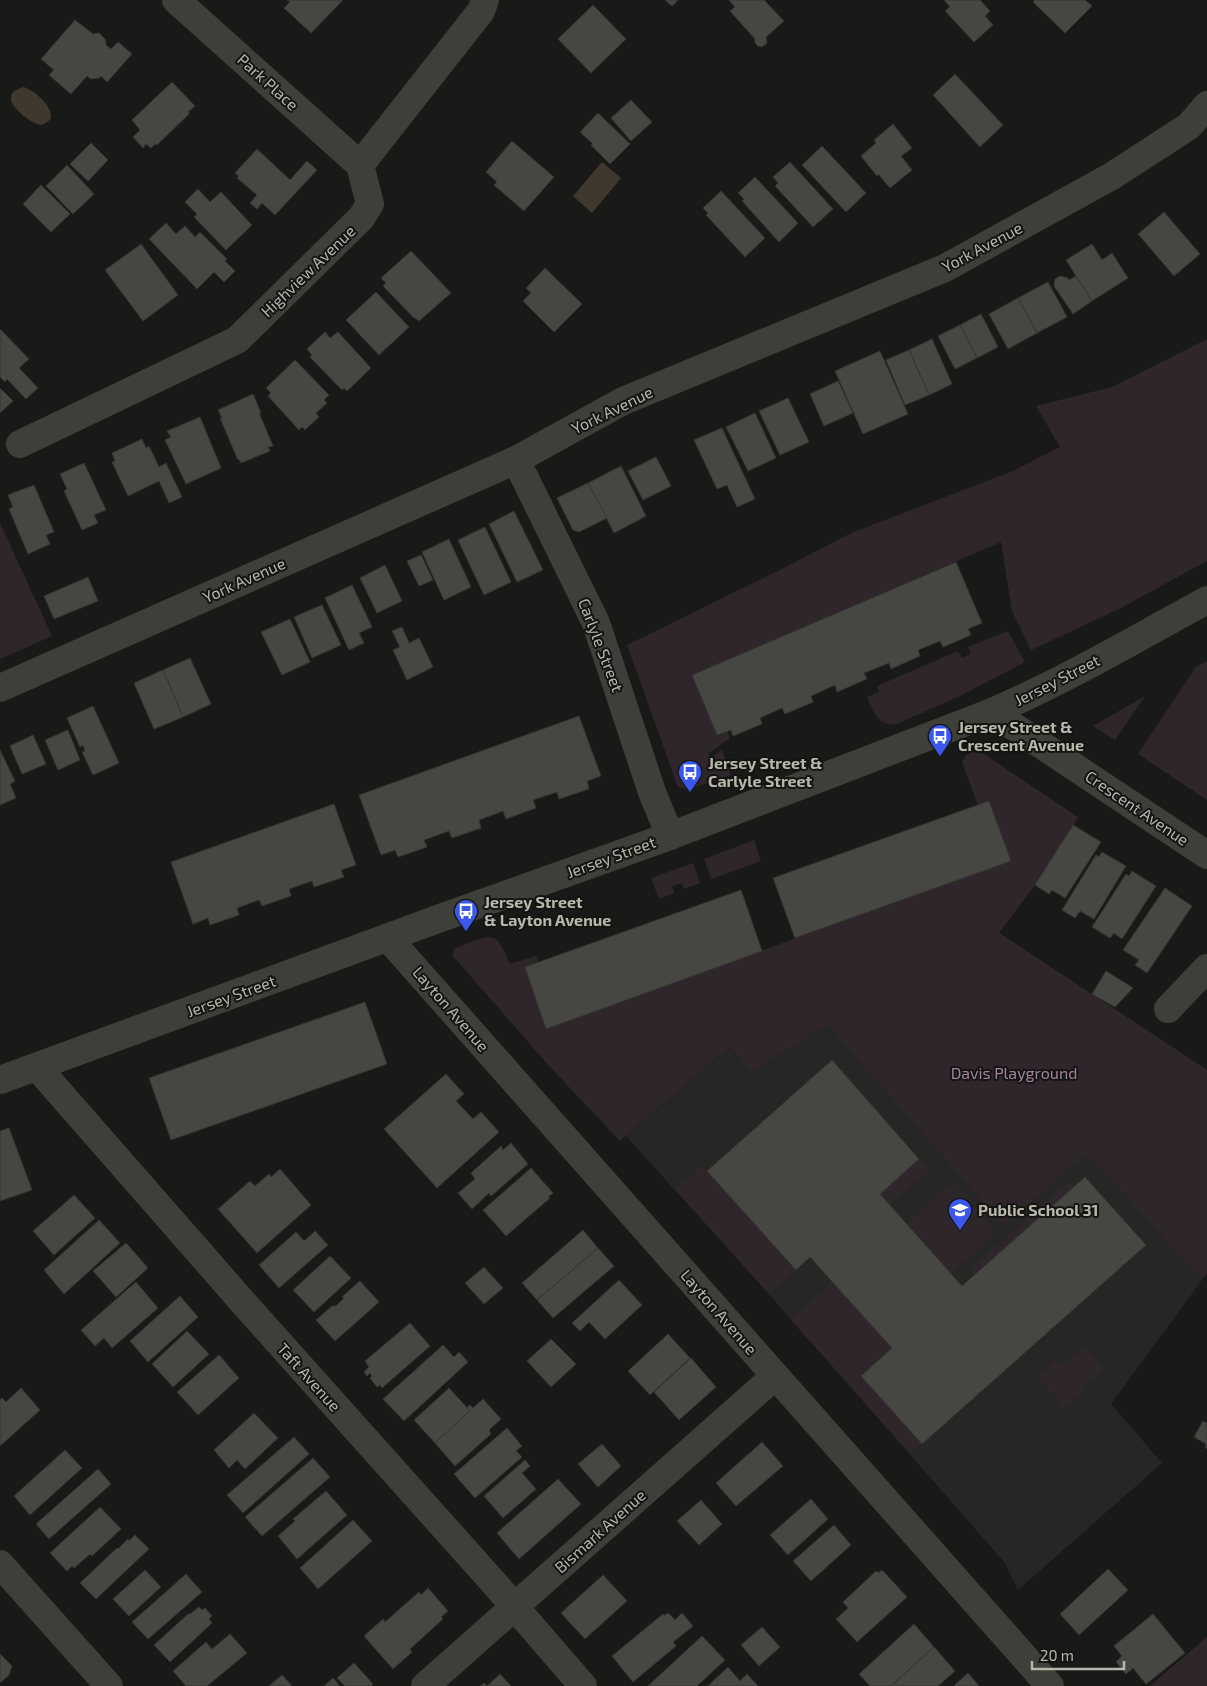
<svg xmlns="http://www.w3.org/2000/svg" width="1207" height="1686" viewBox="0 0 1207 1686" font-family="'Exo 2',sans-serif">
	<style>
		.built { fill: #262724 }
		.green { fill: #2f262c }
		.water { fill: #3e382e }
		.building { fill: #464742; stroke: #353632 }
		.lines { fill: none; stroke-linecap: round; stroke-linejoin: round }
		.minor { stroke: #3f3f39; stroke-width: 28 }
		.labels { text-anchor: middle; stroke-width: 4; stroke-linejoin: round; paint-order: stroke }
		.street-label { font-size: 16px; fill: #b9b7aa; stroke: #141513 }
		.poi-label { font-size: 16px; font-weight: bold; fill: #b9b7aa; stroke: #141513; text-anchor: start }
		.park-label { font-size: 16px; fill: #a4829b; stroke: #141513 }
	</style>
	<rect width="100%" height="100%" fill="#191a18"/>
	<!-- built -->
	<path class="built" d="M971,914l236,156v203l-96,131 51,59 -144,127 -13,-27 -236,-269 -143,-158 104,-89 21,25 77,-47 7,8z"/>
	<!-- green -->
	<g class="green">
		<path d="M1207,339v222l-88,48 -88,41 -19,-39 -11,-69 -309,133 25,60 10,-4 3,7 -21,15 1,5 12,-8 9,25 -44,15 -9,-3 -51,-142 159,-78 65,-34 162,-62 47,-24 -24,-41 76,-19z"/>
		<path d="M0,523l52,113 -52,23z"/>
		<path d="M1008,631l17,31 -63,33 -65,29c-20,1 -23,-11 -30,-27l12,-5 -2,-6 81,-35 4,7 9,-5 -3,-6z"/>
		<path d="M1207,661v139l-69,-46 58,-87z"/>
		<path d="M1145,696l-30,44 -22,-14z"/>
		<path d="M973,752l11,2 94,63 -43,68 -36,48 208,137v203l-5,7 -115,-127 -83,73 -176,-201 -77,47 -21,-25 -110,94 -69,-73 -99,-113 3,-7c10,-3 34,-16 42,-8 6,6 9,17 13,24l26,-8 2,6 -13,6 22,60 463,-167 -21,-60 -11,4 -16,-43 3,-6z"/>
		<path d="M754,840l7,21 -50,18 -7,-20z"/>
		<path d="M693,863l7,20 -16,6 -2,-6 -10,3 2,7 -15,6 -8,-21z"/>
		<path d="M919,1159l10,11 -39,35 -10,-11z"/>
		<path d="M702,1165l94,105 -27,24 -94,-105z"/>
		<path d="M1070,1180l5,6 -100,88 -5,-5z"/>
		<path d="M953,1182l44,50 -46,42 -44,-51z"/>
		<path d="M833,1282l59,66 -30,28 60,68 -11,10 -120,-134z"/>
		<path d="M1084,1347l20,22 -22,19 2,3 -19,17 -28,-31 19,-17 6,6z"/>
		<path d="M1207,1637v49h-57z"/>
	</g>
	<!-- water -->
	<g class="water">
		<path d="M23,87c10,2 27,17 28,28l-1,5 -8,5c-9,0 -31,-17 -31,-26 0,-4 1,-5 3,-8z"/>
		<path d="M602,162l19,16 -29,35 -19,-17z"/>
	</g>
	<!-- building -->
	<g class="building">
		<path d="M287,0h56l-32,33 -27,-25 6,-6z"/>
		<path d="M665,0h13l-6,6z"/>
		<path d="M729,0h35l20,21 -18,16 1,6 -5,4 -4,-1 -3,-3v-4l-25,-28 5,-4z"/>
		<path d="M944,0h36l10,11 -5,5 8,9 -19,17 -29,-31 5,-4z"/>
		<path d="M1035,0h50l7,6 -27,27 -32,-31z"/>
		<path d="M593,5l33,34 -35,34 -33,-34z"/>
		<path d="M75,20l18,14 6,-1 6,6 1,6 5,4 7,-7 14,12 -25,28 -6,-6 -2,2 -8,1 -4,-3 -16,18 -22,-19 5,-5 -13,-11z"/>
		<path d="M955,74l48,51 -23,22 -47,-52z"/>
		<path d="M172,82l23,24 -7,6 2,1 -33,32 -2,-1 -4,4 -5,-4 -3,4 -10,-11 7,-7 -8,-10z"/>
		<path d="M631,100l21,22 -21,19 -20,-23z"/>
		<path d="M598,113l32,31 -20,20 -19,-19 2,-1 -13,-12z"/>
		<path d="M893,124l19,24 -11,8 11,14 -22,18 -12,-14 -1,2 -16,-20 15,-13 -2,-3z"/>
		<path d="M512,141l42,36 -30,34 -30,-26 3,-3 -11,-10z"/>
		<path d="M91,143l17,17 -20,21 -18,-17z"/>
		<path d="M822,146l44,47 -20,19 -44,-47z"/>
		<path d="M257,149l33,31 17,-19 10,9 -42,45 -13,-12 -5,6 -7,-6 7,-8 -20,-17 2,-2 -4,-3z"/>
		<path d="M790,162l43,47 -20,18 -38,-41 3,-3 -5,-6z"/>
		<path d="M67,165l27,29 -21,20 -27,-28z"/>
		<path d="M755,177l43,46 -19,19 -37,-41 2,-2 -6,-6z"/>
		<path d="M41,185l29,29 -19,18 -28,-28z"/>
		<path d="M198,189l12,13 11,-10 31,33 -26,25 -32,-33 3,-3 -12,-12z"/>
		<path d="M721,191l44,47 -20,19 -39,-42 2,-2 -5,-5z"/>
		<path d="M1164,212l36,42 -26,22 -36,-42z"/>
		<path d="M166,223l10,11 9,-8 10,11 5,-5 27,27 -2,2 10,10 -11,11 -10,-10 -17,17 -48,-50z"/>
		<path d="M141,244l37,51 -35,26 -38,-51z"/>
		<path d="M1092,244l10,16 10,-7 16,25 -36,23 -26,-41z"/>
		<path d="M411,251l40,42 -32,28 -4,-3h-1l-31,-32 3,-3 -5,-5z"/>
		<path d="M545,268l37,36 -28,28 -31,-31 8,-8 -5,-5z"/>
		<path d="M1060,276l8,2 1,2 7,-4 16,25 -19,13 -19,-28 1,-7z"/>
		<path d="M1048,282l19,35 -30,16 -19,-35z"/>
		<path d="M376,292l33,35 -30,28 -33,-35z"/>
		<path d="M1018,298l19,35 -29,16 -19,-35z"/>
		<path d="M981,314l17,33 -21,11 -17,-33z"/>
		<path d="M960,325l17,33 -22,11 -17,-33z"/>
		<path d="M0,329l29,30 -10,9 19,20 -12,11 -19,-20 -2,3 -5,-5z"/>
		<path d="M325,332l5,6 8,-6 33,36 -24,23 -3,-3 -2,2 -32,-33 2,-2 -5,-6z"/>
		<path d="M932,339l20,45 -23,11 -20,-45z"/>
		<path d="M909,350l20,45 -24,10 -19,-45z"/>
		<path d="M880,351l28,63 -45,20 -28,-63z"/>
		<path d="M295,360l34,35 -5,5 3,3 -11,10 3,4 -14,13 -3,-3 -3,3 -31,-34 3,-3 -5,-5z"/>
		<path d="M838,381l15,32 -29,13 -14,-32z"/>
		<path d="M0,388l13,13 -13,12z"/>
		<path d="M253,394l8,19h-2l14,33 -5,1 2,4 -29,12 -2,-4 -1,1 -18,-42h2l-4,-8z"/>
		<path d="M788,398l21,44 -29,13 -21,-44z"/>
		<path d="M755,413l21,45 -28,13 -22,-44z"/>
		<path d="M200,417l21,51 -35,16 -21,-44 6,-3 -4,-6z"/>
		<path d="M722,428l33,71 -18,8 -10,-22 -10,4 -23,-49z"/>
		<path d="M142,439l4,9 3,-2 10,21 7,-4 16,34 -13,6 -10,-22 -31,15 -16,-34 3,-1 -3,-8z"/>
		<path d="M656,457l15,29 -28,14 -15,-29z"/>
		<path d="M84,463l22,47 -12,5 4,8 -16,7 -18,-39 3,-2 -7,-15z"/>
		<path d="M621,466l25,50 -32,17 -26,-50z"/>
		<path d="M588,483l19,35 -28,14 -6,-2 -16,-32z"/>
		<path d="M34,485l20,47 -8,3 4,9 -22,10 -19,-45 4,-2 -5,-12z"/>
		<path d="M514,511l29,59 -26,12 -28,-58z"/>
		<path d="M485,527l26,55 -27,13 -26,-55z"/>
		<path d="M449,539l22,48 -27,13 -22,-48z"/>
		<path d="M421,555l12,25 -14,6 -12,-25z"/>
		<path d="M956,562l26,61 -14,6 3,6 -28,12 -3,-6 -22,9 2,6 -29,13 -2,-6 -25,10 3,6 -30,13 -2,-7 -24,11 2,6 -28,12 -3,-6 -22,10 2,6 -29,12 -2,-6 -14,5 -25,-60z"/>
		<path d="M385,565l17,36 -25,12 -17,-35z"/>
		<path d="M88,577l10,24 -44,18 -10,-23z"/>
		<path d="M352,585l20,42 -13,6 5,10 -15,7 -24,-52z"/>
		<path d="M322,605l19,40 -29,13 -18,-41z"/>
		<path d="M290,619l20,43 -28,13 -21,-43z"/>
		<path d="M402,627l7,16 10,-5 14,29 -26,13 -14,-30 7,-3 -8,-16z"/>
		<path d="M190,658l21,46 -28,13 -20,-47z"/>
		<path d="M163,670l20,47 -29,12 -20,-46z"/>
		<path d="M93,706l26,57 -26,12 -11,-23 3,-1 -2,-6 -3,2 -13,-29z"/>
		<path d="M579,716l22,60 -14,5 2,8 -30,10 -2,-7 -24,8 3,8 -30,11 -3,-8 -24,9 2,8 -29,10 -3,-7 -25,9 3,7 -29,10 -3,-7 -14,5 -22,-60z"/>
		<path d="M68,730l12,30 -22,10 -13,-30z"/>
		<path d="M33,735l13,29 -24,10 -12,-28z"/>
		<path d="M0,750l15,31 -5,3 6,14 -16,7z"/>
		<path d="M989,801l22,60 -216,77 -22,-60z"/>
		<path d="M334,804l22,61 -15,5 3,7 -30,10 -2,-6 -23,8 2,7 -29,10 -3,-6 -22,8 2,7 -29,10 -2,-7 -15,6 -22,-62z"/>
		<path d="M1073,825l28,17 -36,56 -13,-8 -3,4 -14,-9z"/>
		<path d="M1102,852l24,14 -32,53 -14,-8 -5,7 -13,-8 34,-55 3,2z"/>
		<path d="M1132,871l24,15 -34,53 -8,-6 -4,5 -18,-11 34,-53 3,2z"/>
		<path d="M1165,888l27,18 -45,67 -12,-8 4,-5 -16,-10z"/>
		<path d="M741,890l21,61 -216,78 -21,-62z"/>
		<path d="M1106,971l27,17 -18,19 -23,-13z"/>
		<path d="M365,1002l22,62 -216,76 -22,-62z"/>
		<path d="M832,1060l87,99 -39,35 82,92 123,-109 61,68 -224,199 -61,-68 31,-28 -82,-91 -14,13 -89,-99z"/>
		<path d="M446,1074l18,20 -8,7 17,18 8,-7 18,20 -62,56 -53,-59z"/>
		<path d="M9,1128l23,62 -32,11v-70z"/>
		<path d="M511,1143l17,21 -37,32 -2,-3 -17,16 -14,-16 17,-14 -4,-6 30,-27 2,4z"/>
		<path d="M531,1168l22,25 -5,4 2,1 -44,38 -23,-26z"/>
		<path d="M280,1169l31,36 -54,48 -39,-44 32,-28 5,5 14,-12 2,3z"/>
		<path d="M74,1195l21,23 -41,37 -21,-24z"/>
		<path d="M99,1220l21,23 -56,51 -20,-24z"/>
		<path d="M583,1230l15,18 -61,52 -15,-17z"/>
		<path d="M315,1231l13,14 -49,43 -20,-23 37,-33 8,9z"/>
		<path d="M126,1243l22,25 -32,29 -23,-26z"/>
		<path d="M598,1248l16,18 -61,52 -16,-18z"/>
		<path d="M330,1256l21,22 -37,34 -21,-22z"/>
		<path d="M484,1267l19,21 -19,16 -19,-21z"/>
		<path d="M619,1280l23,25 -37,34 -16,-17 -9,9 -8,-8z"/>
		<path d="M360,1281l19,21 -44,39 -19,-21 16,-14h4l8,-8 -2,-1 2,-2z"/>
		<path d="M136,1282l22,26 -46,40 -8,-10 -9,8 -14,-16z"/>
		<path d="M180,1296l18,21 -50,45 -18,-21z"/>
		<path d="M410,1323l20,23 -48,42 -2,-3 -3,2 -7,-9 2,-2 -2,-3 -3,3 -3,-4 5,-5 -4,-6z"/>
		<path d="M187,1331l22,23 -36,33 -21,-23z"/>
		<path d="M668,1334l22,24 -40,37 -22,-24z"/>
		<path d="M551,1339l25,25 -25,23 -24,-26z"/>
		<path d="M443,1345l11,12 5,-5 9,10 -64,59 -21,-22z"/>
		<path d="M219,1355l20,23 -41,37 -21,-23z"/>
		<path d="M691,1358l25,29 -37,33 -25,-28z"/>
		<path d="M21,1388l19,22 -40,36v-46l2,-2 4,4z"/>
		<path d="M449,1388l21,23 -35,32 -21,-23z"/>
		<path d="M483,1399l18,20 -12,11 2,4 -36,32 -20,-23 35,-32 -3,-3 3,-3 3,3z"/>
		<path d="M254,1413l24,25 -33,31 -8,-9 -8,8 -15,-18z"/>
		<path d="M1203,1421l4,2v26l-2,-2 1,-3 -12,-7z"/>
		<path d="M507,1428l15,18 -6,5 6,6 -47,41 -21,-24z"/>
		<path d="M294,1437l15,17 -66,59 -16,-18z"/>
		<path d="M762,1442l21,24 -47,40 -20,-23z"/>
		<path d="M602,1444l19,22 -23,21 -20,-23z"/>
		<path d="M65,1450l17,18 -52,47 -16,-19z"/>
		<path d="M313,1458l17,19 -68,59 -17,-19z"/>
		<path d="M525,1460l5,6 -8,7 14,16 -33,29 -19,-22z"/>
		<path d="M98,1469l13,15 -62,55 -13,-15z"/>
		<path d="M558,1479l23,25 -62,55 -22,-26z"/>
		<path d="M326,1491l21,24 -50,44 -19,-23 17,-15 -2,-2z"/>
		<path d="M811,1499l17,20 -40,36 -18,-20z"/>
		<path d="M701,1500l21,24 -23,21 -22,-24z"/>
		<path d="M100,1507l21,22 -29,27 -2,-2 -16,14 -2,-2 -5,5 -17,-18z"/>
		<path d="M353,1520l19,21 -54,48 -18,-21z"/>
		<path d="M834,1525l17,20 -40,36 -18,-20z"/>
		<path d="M135,1535l14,14 -53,50 -16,-16 37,-35 1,1 10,-10 1,2z"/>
		<path d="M1108,1569l20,21 -49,45 -19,-21z"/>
		<path d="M145,1570l16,17 -32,29 -16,-17z"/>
		<path d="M882,1570l25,27 -50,45 -21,-23 12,-11 -5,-6 33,-31 2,2z"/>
		<path d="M186,1574l16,18 -54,47 -16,-17z"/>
		<path d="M603,1575l24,26 -42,38 -24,-26z"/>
		<path d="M428,1588l20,23 -7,6 2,2 -33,30 2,3 -19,17 -29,-33 19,-17 2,3 34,-30 2,3z"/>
		<path d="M199,1607l3,3 3,-2 7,8 -3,3 3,4 -42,39 -16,-17 34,-31h2z"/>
		<path d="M668,1613l7,7 7,-7 11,13 -20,16 3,4 -43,36 -21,-26 51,-42 1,2z"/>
		<path d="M1153,1614l32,39 -39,31 -13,-16 -7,6 -10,-12 6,-6 -8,-10z"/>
		<path d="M914,1624l20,23 -43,39h-21l-11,-12z"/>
		<path d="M762,1627l18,20 -21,19 -18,-21z"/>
		<path d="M230,1634l17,19 -40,33h-21l-13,-15 33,-29 6,7z"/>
		<path d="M702,1636l23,24 -28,26h-49z"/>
		<path d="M934,1647l21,24 -17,15h-47z"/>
		<path d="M0,1654l12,12 -3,9 -9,8z"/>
		<path d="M354,1663l19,21 -2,2h-26l-8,-8z"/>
		<path d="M728,1667l12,14 7,-7 11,12h-50z"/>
		<path d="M968,1673l11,13h-25z"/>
		<path d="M500,1674l11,12h-31l4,-3 3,3z"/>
		<path d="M282,1675l10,11h-23z"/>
		<path d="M333,1678l7,8h-16z"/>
	</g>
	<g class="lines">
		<!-- minor -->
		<g class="minor">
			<path d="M176,0l184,165"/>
			<path d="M20,444l217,-104 124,-122 9,-14 -10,-39 121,-154 4,-11"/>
			<path d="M516,460l80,163 56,169 18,44"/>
			<path d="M0,688l516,-228 107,-59 322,-133 167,-92 77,-50 18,-21"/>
			<path d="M992,712l215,143"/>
			<path d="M388,938l662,748"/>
			<path d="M1168,1009l39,-41"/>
			<path d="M37,1067l211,241 246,275 89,103"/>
			<path d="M0,1080l446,-164 224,-80 322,-124c74,-32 144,-73 215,-112"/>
			<path d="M0,1564l109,122"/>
			<path d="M425,1686l350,-310"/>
		</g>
	</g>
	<!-- icons -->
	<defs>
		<g id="bus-pin" transform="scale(1.25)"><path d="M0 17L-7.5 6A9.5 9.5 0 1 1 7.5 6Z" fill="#3b57ee" stroke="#141513"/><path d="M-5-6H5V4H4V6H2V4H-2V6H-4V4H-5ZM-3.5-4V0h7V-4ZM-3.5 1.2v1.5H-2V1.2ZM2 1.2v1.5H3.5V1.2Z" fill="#fff"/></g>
		<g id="school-pin" transform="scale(1.25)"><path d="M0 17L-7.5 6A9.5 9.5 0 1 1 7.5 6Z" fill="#3b57ee" stroke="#141513"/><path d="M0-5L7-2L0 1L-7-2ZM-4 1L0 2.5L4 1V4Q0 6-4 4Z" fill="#fff"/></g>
	</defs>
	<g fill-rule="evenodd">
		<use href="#bus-pin" x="940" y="736"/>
		<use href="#bus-pin" x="690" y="772"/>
		<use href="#bus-pin" x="466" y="911"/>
		<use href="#school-pin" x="960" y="1210"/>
	</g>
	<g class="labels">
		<!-- street labels -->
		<g class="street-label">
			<text transform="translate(268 82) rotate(42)" y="6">Park Place</text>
			<text transform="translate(982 247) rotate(-28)" y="6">York Avenue</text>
			<text transform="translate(308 271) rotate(-44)" y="6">Highview Avenue</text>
			<text transform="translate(612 410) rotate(-26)" y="6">York Avenue</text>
			<text transform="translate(244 580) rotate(-24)" y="6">York Avenue</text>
			<text transform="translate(601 645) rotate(69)" y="6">Carlyle Street</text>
			<text transform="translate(1057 680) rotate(-27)" y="6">Jersey Street</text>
			<text transform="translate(1137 808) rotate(34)" y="6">Crescent Avenue</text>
			<text transform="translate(611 857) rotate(-20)" y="6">Jersey Street</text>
			<text transform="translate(231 996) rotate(-20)" y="6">Jersey Street</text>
			<text transform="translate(451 1009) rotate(49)" y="6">Layton Avenue</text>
			<text transform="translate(719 1312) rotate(49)" y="6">Layton Avenue</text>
			<text transform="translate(309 1377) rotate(48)" y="6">Taft Avenue</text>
			<text transform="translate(600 1531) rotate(-42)" y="6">Bismark Avenue</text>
		</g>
		<!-- poi labels -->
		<g class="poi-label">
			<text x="958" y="733">Jersey Street &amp;<tspan x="958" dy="18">Crescent Avenue</tspan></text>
			<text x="708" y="769">Jersey Street &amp;<tspan x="708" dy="18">Carlyle Street</tspan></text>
			<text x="484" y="908">Jersey Street<tspan x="484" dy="18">&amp; Layton Avenue</tspan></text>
			<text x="978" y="1216">Public School 31</text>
		</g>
		<!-- park labels -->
		<g class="park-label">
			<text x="1014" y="1079">Davis Playground</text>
		</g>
	</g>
	<!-- scale -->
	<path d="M1032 1661v8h92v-8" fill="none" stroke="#b9b7aa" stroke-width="2.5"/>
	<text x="1040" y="1661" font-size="15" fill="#b9b7aa" stroke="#141513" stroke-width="4" paint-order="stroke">20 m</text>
</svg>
